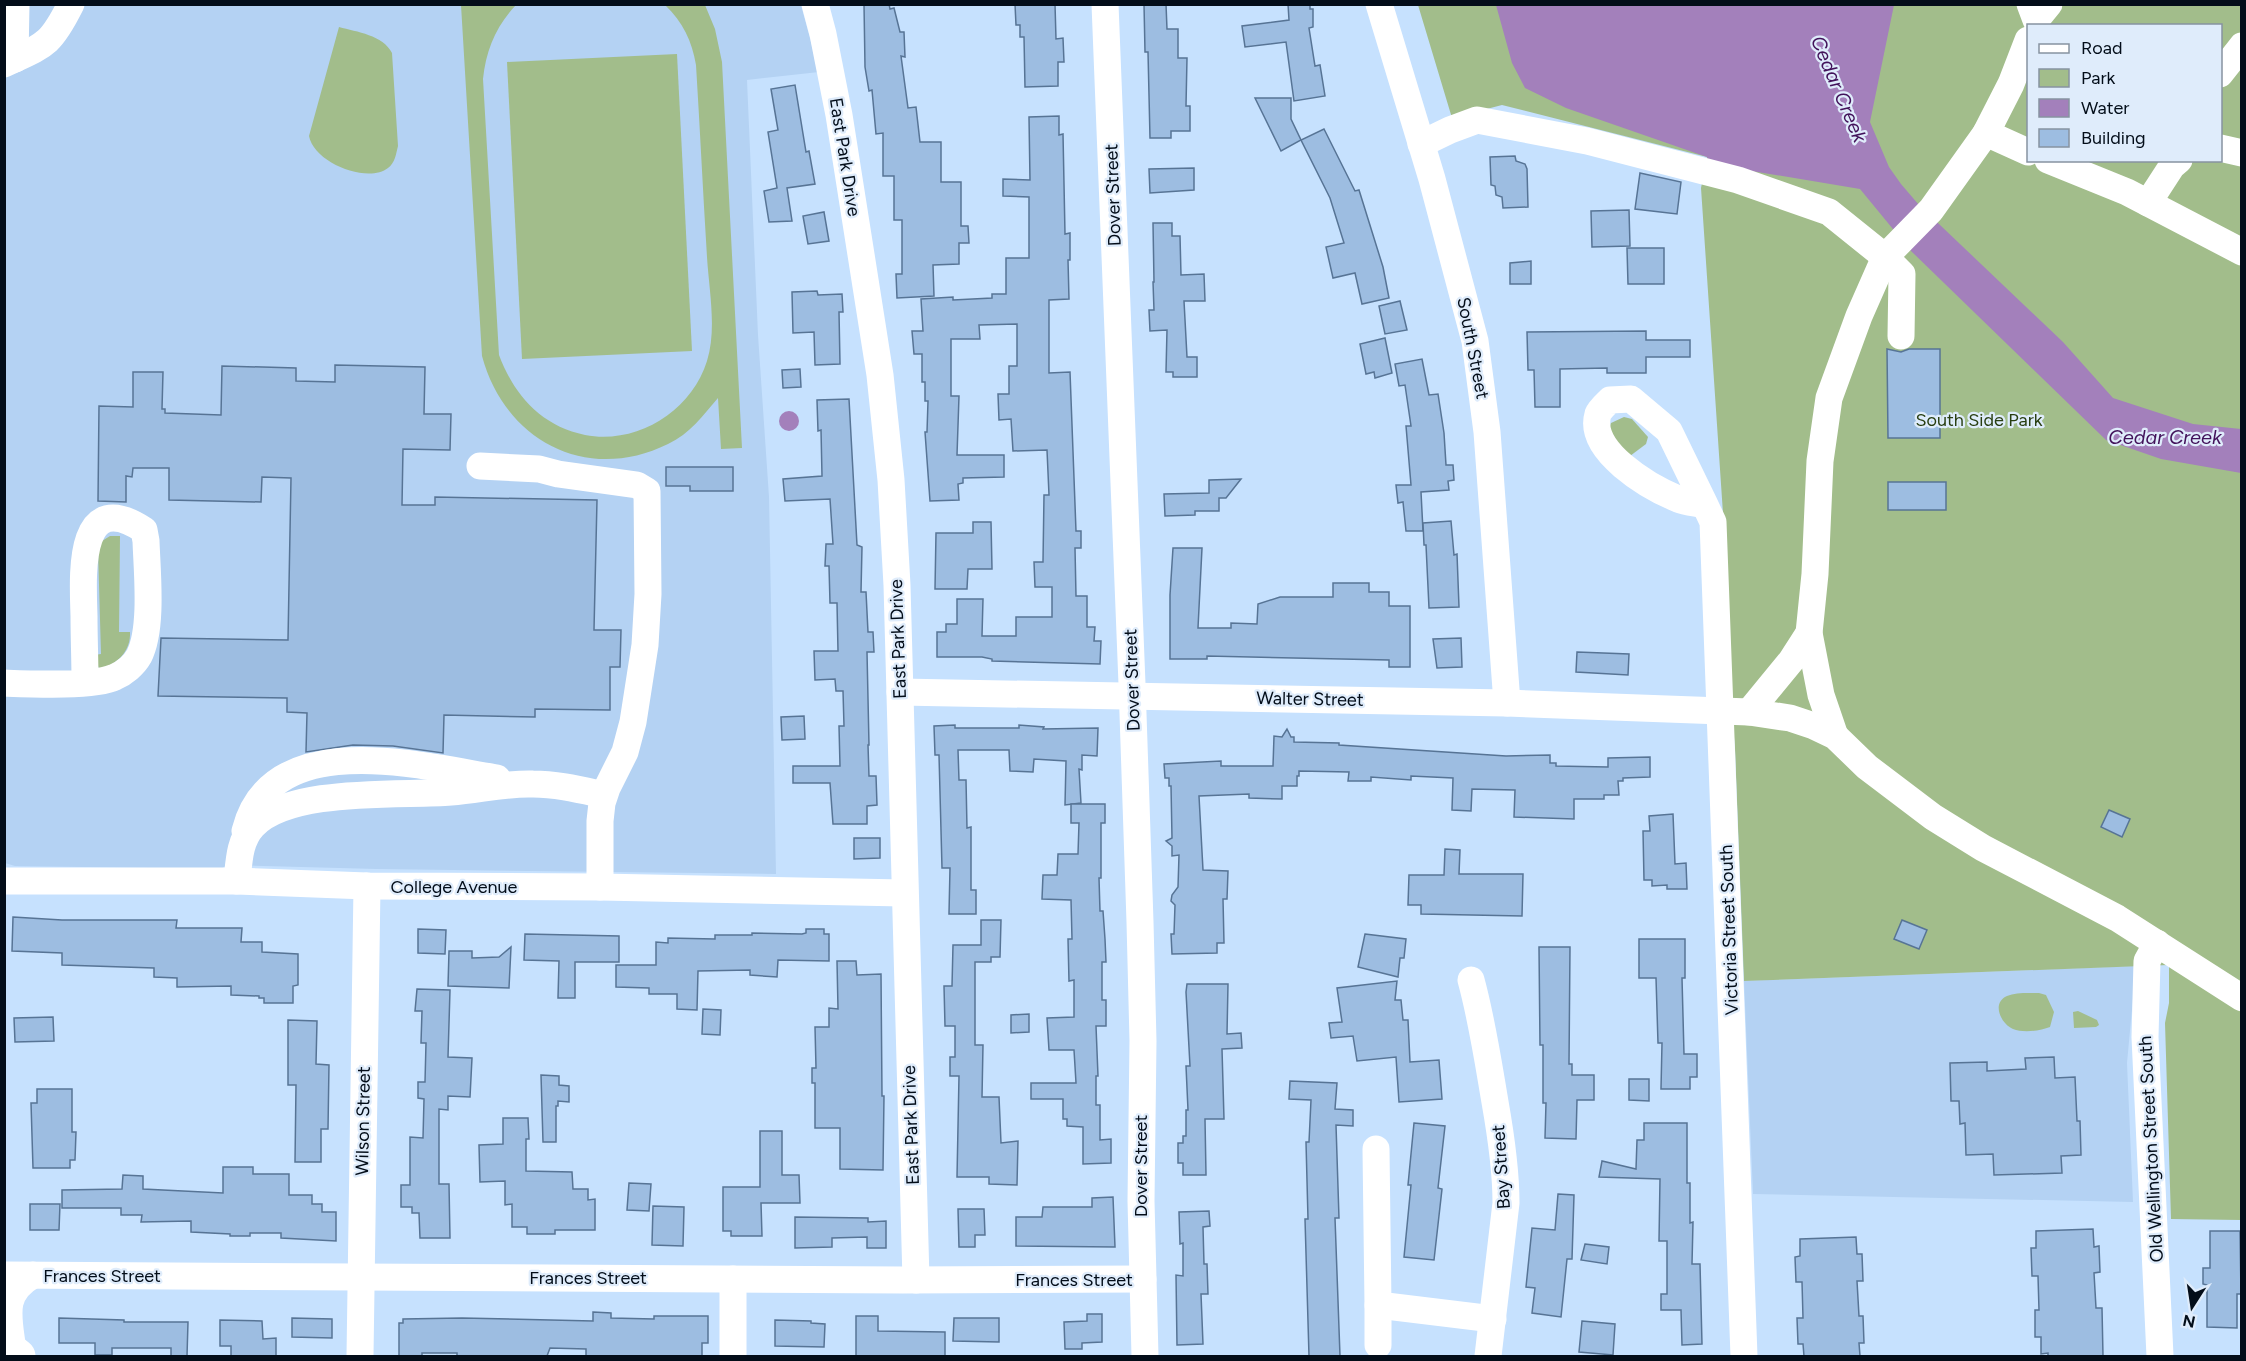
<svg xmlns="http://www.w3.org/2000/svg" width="2246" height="1361" viewBox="0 0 2246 1361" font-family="Figtree,sans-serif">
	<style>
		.built { fill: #b4d2f3 }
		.green { fill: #a2bd8b; fill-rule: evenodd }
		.water { fill: #a380bb }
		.building { fill: #9dbde1; stroke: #577495; stroke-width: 1.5 }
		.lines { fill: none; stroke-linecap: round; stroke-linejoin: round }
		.minor { stroke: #fff; stroke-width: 27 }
		.major { stroke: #fff; stroke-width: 33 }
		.labels { text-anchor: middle; stroke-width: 4.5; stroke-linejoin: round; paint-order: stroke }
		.street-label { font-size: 18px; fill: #030d19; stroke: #dfecfb }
		.park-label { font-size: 18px; fill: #283e11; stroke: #dfecfb }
		.water-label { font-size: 20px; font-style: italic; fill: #42125a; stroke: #dfecfb }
	</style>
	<rect width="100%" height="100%" fill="#c6e1fe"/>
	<!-- built -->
	<g class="built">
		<path d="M4,5h797l18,67 -72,8 11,255 11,162 7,377 -399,-5 -150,-4 -6,4 -206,-3 -10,-3z"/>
		<path d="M2136,966l-9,97 6,139 -380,-8 -9,-213z"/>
	</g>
	<!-- green -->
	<g class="green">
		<path d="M461,5h55c-20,21 -30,45 -33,74l16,276c15,40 42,71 86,80 51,10 106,-23 122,-74 10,-32 2,-71 0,-104 -4,-64 -7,-128 -11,-192 -4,-24 -13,-43 -31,-60h40l10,24 7,33 20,386 -21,1 -3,-51c-15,17 -28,36 -50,46 -81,40 -163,-3 -186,-88z"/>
		<path d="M1418,5h823v1215l-70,-1 -6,-196 4,-20v-38l-425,16 -9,-233 -5,-54 -5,-151 -24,-355 6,-31 -205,-52 -50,13zM2028,26h192v134h-192z"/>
		<path d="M339,27c18,5 44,8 53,26l6,93c-2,8 -3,17 -10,22 -20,16 -74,-5 -79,-32z"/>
		<path d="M677,54l15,297 -170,8 -15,-297z"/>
		<path d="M1624,417l8,2 16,18 -2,7 -16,12 -23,-22 4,-11z"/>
		<path d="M110,536h10l-1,96h11c1,19 -13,33 -31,37l-5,-14 7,-1 -3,-104 4,-9z"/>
		<path d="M2039,993l7,2 8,17 -4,15c-10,4 -27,6 -37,2 -12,-5 -22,-26 -6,-33 9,-4 23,-3 32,-3z"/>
		<path d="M2078,1011l19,9 2,5 -3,2 -22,1 -1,-16z"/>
	</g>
	<!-- water -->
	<g class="water">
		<path d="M1496,5h398l-24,117 19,45 12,17 18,21 144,137 50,56 80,26 48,5v44l-80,-14 -55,-19 -195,-189 -51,-62 -150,-25 -3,-7 -141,-49 -41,-20 -13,-25z"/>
		<circle cx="789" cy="421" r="10"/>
	</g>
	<!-- building -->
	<g class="building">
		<path d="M864,4h25l1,5 4,-1 6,24h4l1,25 -4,-1 7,52 8,-1 4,35h21v40h20v44h7l1,17h-10v21l-26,1 1,31 -37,2 -1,-24h6v-54h-8v-44h-11v-43l-7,1 -4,-44 -3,1 -4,-24z"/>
		<path d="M1015,4h40l1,35 7,-1 1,24h-6v24l-33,1 -1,-50h-4v-12h-4z"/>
		<path d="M1144,4h22l1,25h11v29h9l-1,48h4v25h-19v7h-21l-2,-86h-3z"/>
		<path d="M1288,4h22v5h3v18l-4,1 6,38 5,-1 5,31 -31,5 -8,-59 -41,5 -3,-21 47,-6z"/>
		<path d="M795,85l11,67 3,-1 6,33 -28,4 5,33 -23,1 -5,-31 13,-3 -9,-56 10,-2 -7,-41z"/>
		<path d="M1255,98h36v21l10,21 -20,11z"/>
		<path d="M1059,116v19l4,-1 2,100 5,-1v27h-2l1,39 -20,1v73l21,-1 6,159h5v17h-6l1,48h11v31h8l-1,14h7l-1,23 -108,-3v-2l-10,-2h-45v-25h9v-8h11v-25h26l-1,37h34v-19h36v-30h-17l-1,-25h9l1,-67h5l-2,-45 -34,1 -2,-32 -12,1 -1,-26h11v-28h8v-42l-38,1 1,14h-29v57h8l-2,59h47v22l-41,1v5l-5,1 1,16 -29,1 -5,-69h2l1,-31h-3v-19h-3v-28h-8l-2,-23h11l-2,-32 32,-2v3l39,-2v-4h14v-36h23v-61l-26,-1v-17l27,1 -1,-63z"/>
		<path d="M1324,129l31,62 4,-1 24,77 6,31 -27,6 -7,-31 -22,5 -7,-31 18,-4 -14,-45 -29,-58z"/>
		<path d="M1515,156l1,5 9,3 2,5 1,38 -25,1 -1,-11 -6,-2 -1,-9 -4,-1 -1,-28z"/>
		<path d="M1194,168v22l-44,3 -1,-24z"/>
		<path d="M1640,173l41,9 -4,32 -42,-5z"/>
		<path d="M1629,210l1,36 -38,1 -1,-36z"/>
		<path d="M824,212l5,29 -21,3 -5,-28z"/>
		<path d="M1153,223h19v13h8l1,39 23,-1 1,27h-21l3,56h10v20h-24v-5h-7l1,-42 -17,1 -1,-21h5l-1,-28h1z"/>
		<path d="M1627,248h37v36h-36z"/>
		<path d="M1531,261v23h-21v-21z"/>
		<path d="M817,291l1,4 24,-1 1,18h-4l1,52 -25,1 -1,-33 -21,1 -1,-41z"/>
		<path d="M1400,301l7,29 -22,4 -6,-28z"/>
		<path d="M1646,331v9h44v17h-44v16h-39v-5l-47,1v38h-25l-1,-37h-6l-1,-38z"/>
		<path d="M1385,338l7,35 -17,5 -1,-6 -8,2 -6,-30z"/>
		<path d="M1887,349l14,3 8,-3h31v89h-52z"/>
		<path d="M1422,359l7,36 9,-1 6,39 2,32h7l1,15 -6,1 1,9 -28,2 2,39h-17l-3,-29 -5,1 -2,-18h15l-5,-59h5l-6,-41 -6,1 -4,-22z"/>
		<path d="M335,365l90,2 -1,47h27l-1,36 -47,-1 -1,56h33v-8l162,3 -3,130h27l-1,37h-10v43l-75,-1v8l-91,-2 -1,38 -50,-7 -40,-1 -47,7 1,-39 -20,-1v-14l-129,-2 3,-58 127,2 3,-162 -29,-1 -1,25 -92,-2v-32h-36l-1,9 -6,-1v26l-28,-1 1,-95 34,1v-35h30l-1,37h3v4l56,2 1,-49 74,2v13l39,1z"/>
		<path d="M800,369l1,18 -18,1 -1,-18z"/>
		<path d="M849,399l8,146 5,2 -1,45h5l2,40h5l1,20h-7l2,93h-1l1,31h7l1,29 -10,1v18h-34l-3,-41h-37v-17h47l-1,-40h5l-1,-35h-7l-1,-12 -20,1 -1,-29h24l-1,-48h-7l-1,-37h-4l1,-22h7l-3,-45 -45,2 -2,-22 39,-3 -1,-46 -3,1 -1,-31z"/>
		<path d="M666,467h67v24h-43v-5h-24z"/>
		<path d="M1241,479l-15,19h-7v13h-24v4l-30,1 -1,-22 45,-1v-13z"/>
		<rect x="1888" y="482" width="58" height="28"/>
		<path d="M1451,521l3,34 3,-1 2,53 -30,1 -3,-63h-2l-1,-22z"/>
		<path d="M973,522h18l1,47h-24l-1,20h-32l1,-56h37z"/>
		<path d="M1173,548h29l-4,80h33v-5l26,1 1,-20 22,-7h53v-14h36v9h20v14h21v61h-21v-7l-182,-4v3h-37v-64z"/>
		<path d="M1461,638l1,29 -25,1 -4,-29z"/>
		<path d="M1577,652l52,2 -1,21 -52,-3z"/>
		<path d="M804,716l1,23 -23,1 -1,-23z"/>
		<path d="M955,725v3h64v-3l25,2 -1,2 55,-1 -1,28 -15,-1v15l-3,-1 2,34 -16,2 1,-44 -32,-2 -1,13 -23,-1 -1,-21h-51l1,30h7l1,48 4,-1v63h5v24h-27l1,-46h-8l-3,-113h-4l-1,-29z"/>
		<path d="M1287,729l4,8h3v5l45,1v2l167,11 44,-1v8h6v3l52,1v-9l42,-1v20l-27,1v3h-5l1,14h-15v4h-30v20l-60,-2 1,-27 -43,-1 -1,22 -19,-1 1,-32 -42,-2v4l-40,-3v4h-23l1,-9 -50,-1v5h-2v10h-15v13l-33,-1v-4l-50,2 4,74 25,1 -1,28h-4l1,44h-7v10l-45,1 -1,-20h3l1,-29 -4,-4 1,-6 6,-8 1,-32 -7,1v-10l-6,-5 6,-3 -1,-52h-2v-8h-4l-1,-14 57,-3v5h52l1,-30 8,1z"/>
		<path d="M1071,804h34v19h-4v55h-2l1,33h3l2,28 1,23h-4v38h4v26h-10l2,50h-2v29h4v35l11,-1v24l-28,1v-37l-16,-1v-7h-4v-20h-32v-16h45l-2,-33h-25l-2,-32 27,-1v-37l-5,1 -1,-42h4l-1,-39 -29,-1 1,-24h14l1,-21h20l1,-31h-8z"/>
		<path d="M2109,810l21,9 -8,18 -21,-10z"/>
		<path d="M1673,814l2,50 11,-1 1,26h-20v-4l-15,1v-6h-8l-1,-49h7l-1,-15z"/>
		<path d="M854,838h26v20l-26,1z"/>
		<path d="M1445,849l15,1 -1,24h64l-1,42 -101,-2v-9h-13l1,-30h35z"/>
		<path d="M13,917l49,3h115l-1,8h66l-1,14h21v10l36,2v31l-5,1v17h-29v-5h-5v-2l-28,-1v-9l-54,1v-9l-23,-1v-9l-92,-3v-12l-50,-2z"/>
		<path d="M981,920h20l-1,37h-9v5h-16v83h8l-1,52h17l2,46 17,-2 -1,44 -28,-1v-7h-32l2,-101h-9v-19h5v-31h-10l-1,-40h8l1,-41h28z"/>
		<path d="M1902,920l25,10 -8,19 -25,-10z"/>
		<path d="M418,929l28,1 -1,24 -27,-1z"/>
		<path d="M806,929h18v5h5v27l-51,-1 -1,17 -27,-2v-5l-52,1 -1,39 -20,-1v-15h-28v-6l-33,-1v-22h40v-23l12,1v-5l47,1v-4h37v-2l50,1 4,-1z"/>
		<path d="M525,934l94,2v26h-44v36h-17l1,-37 -35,-1z"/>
		<path d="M1365,934l41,5 -2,19h-4l-2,19 -40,-10z"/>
		<path d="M1639,939h46v39h-3l2,76h13v23h-7v12h-29l1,-46h-4l-2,-65h-17z"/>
		<path d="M511,947l-2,41 -61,-2 1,-35h23v7l27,-1z"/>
		<path d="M1539,947h31l-1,117h3v11h22v25h-17l-1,39 -31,-1 1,-35h-3v-58h-3z"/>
		<path d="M837,961h19l1,14 24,-1 1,122h2l-1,74 -43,-1v-41h-25v-45h-3v-15h4l-1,-41h14v-19l9,1z"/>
		<path d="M1397,981l-2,19h6l2,20h5l2,42 29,-2 3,39 -43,3 -3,-45 -39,4 -4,-25 -22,2 -2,-15 13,-1 -5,-34z"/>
		<path d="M1187,984h41l-1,50 14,-1 1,15 -20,1 2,70h-19l1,56h-23v-12h-5v-20h5v-7h3v-26h2l-2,-44h4l-4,-74z"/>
		<path d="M417,989l33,1 -2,67 24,1 -2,39 -22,-1v14l-9,-1v75h10l1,54h-30l-1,-25h-7v-6h-11v-22h9v-48l13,1 1,-39 -6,-1v-16h7l1,-39h-5l1,-32h-7z"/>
		<path d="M703,1009l18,1 -1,25 -18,-1z"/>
		<path d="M1029,1014v18l-18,1v-18z"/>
		<path d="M53,1017l1,24 -39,1 -1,-24z"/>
		<path d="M288,1020l29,1 -1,43 13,1 -1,64h-7v33h-26l1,-77h-8z"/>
		<path d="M2054,1057l1,21 20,-1 2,44h3l1,34 -20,1 1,17 -68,2 -1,-21 -27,1 -1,-32 -5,1 -1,-23h-8l-1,-38 37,-1v9l39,-2 -1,-11z"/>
		<path d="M541,1075l18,1v9l10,1v16l-11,-1v5h-2v36h-13z"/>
		<path d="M1629,1079h20v22l-20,-1z"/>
		<path d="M1290,1081l47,2 -2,26 18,1v16l-17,-1 3,93h-4l5,138h-31l-4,-137h3l-2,-77h3l2,-42 -22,-1z"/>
		<path d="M37,1089h35v43h4l-1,28h-5v8h-37l-2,-65h6z"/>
		<path d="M503,1118h25l1,21h-3v32l46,1 1,17h15v11l7,-1v31h-40v4h-28v-7h-15v-23l-7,1v-24l-25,1 -1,-37 24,-1z"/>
		<path d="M1414,1123l31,3 -7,62 4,1 -8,71 -30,-3 7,-72h-3z"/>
		<path d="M1644,1123h43v60h3v40l3,-1 -1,42h8l2,80 -20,1 -1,-35h-20v-16h6v-53h-8l1,-62 -61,-2 3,-16 34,8 1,-29h7z"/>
		<path d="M760,1131h22v44h17l1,28h-39l1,33h-31v-5h-8v-44h37z"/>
		<path d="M223,1167h30v7h36v21h23v9h10v8h14v29l-55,-3v-5h-31v3h-20v-2l-39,-2v-11l-50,1 1,-7h-21v-7h-59v-18l60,-1 1,-14 20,1v13l80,4z"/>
		<path d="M629,1183l22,1 -2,27 -22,-1z"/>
		<path d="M1558,1194l16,1 -2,64h-5l-6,58 -29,-4 3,-25 -9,-1 6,-59 23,2z"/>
		<path d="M1113,1197l2,50 -99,-1v-29h26l1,-10h49v-9z"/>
		<path d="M30,1204h30l-1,26h-29z"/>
		<path d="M653,1206l31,1 -1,39 -31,-1z"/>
		<path d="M958,1209h26l1,26h-10v12h-16z"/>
		<path d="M1209,1211l1,15 -7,1 1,37h3l1,30h-7l2,50 -26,1 -1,-70 7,1v-33l-3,1 -1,-32z"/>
		<path d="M795,1217l73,1v4l18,-1v27h-19v-11l-35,1v9l-37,1z"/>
		<path d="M2093,1229l1,18 5,-1 1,26 -6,1 2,35h6l1,48h-55v-3l-7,1v-17h-6v-27h4l-1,-34h-6l-1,-28h5v-17z"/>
		<path d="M2210,1231h30l1,63h-4v34l-30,-1v-42l-4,-1v-16h7z"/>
		<path d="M1856,1237l1,17h5l1,27h-6l2,35h4l1,27h-5l1,13h-56l-1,-12h-5l-1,-26h6l-1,-36h-6l-1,-25 5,-1v-17z"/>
		<path d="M1585,1244l24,3 -2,17 -26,-4z"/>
		<path d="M593,1312l18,1v5l43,1v-3h54v27h-6v13h-116v-7l-36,-1 -3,8h-90v-3h-35v3h-23v-33h4v-4l59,-1 131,3z"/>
		<path d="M1087,1314h15v28l-20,1v6h-17l-1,-27 23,-1z"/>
		<path d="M856,1316h22v15l67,1v24h-89z"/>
		<path d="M59,1318l65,2v2h64l-1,34h-16v-8h-59v7h-17v-12h-36z"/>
		<path d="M292,1318l40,1v19l-40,-1z"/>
		<path d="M954,1318h45v24l-46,-1z"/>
		<path d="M220,1320l42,1 1,18 13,-1v18h-45v-10h-11z"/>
		<path d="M775,1320l36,1v2l14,1 -1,23 -49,-1z"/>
		<path d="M1582,1321l33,3 -2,31 -34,-3z"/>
	</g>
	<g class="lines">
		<!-- minor -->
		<g class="minor">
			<path d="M815,4l8,30 16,81 41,260 11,105 6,105 19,695"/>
			<path d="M1105,4l27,680 8,238 3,119 -2,160 4,155"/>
			<path d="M1379,4l53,175 43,162 12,91 20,271"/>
			<path d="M2030,4l6,16 13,-16"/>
			<path d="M15,59l1,-55"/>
			<path d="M4,64c41,-19 46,-18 67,-60"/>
			<path d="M2220,74l22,-28"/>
			<path d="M1986,133l42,19"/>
			<path d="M1421,144l29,-14 27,-10 110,21 151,39 91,32 56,45 17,17 -1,62"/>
			<path d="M2220,148l22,5"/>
			<path d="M2048,160l79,32 115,60"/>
			<path d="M2148,203l24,-37 7,-6"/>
			<path d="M480,466l59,3 19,5 79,11 10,6 1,103 -3,51 -12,77 -8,30 -18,36 -5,15 -2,18v66"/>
			<path d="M1705,505l-36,-74 -38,-32 -21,1c-4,4 -10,9 -12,14 -11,37 51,73 80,85 8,3 18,4 27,6l8,17 31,834"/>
			<path d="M4,683c26,1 90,4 111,-6 9,-4 19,-12 24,-21 14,-27 8,-85 7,-115l-2,-11c-68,-45 -61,48 -60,86 0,22 1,44 1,66"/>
			<path d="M900,692l607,11 242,9 41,6 24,8 21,10 32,31 66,50 50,31 134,70 125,80"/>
			<path d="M1749,712l42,-51 18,-28"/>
			<path d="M1835,736l-14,-41 -12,-62 6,-59 5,-113 9,-63 30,-82 26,-59 46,-47 55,-77 25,-49 17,-44"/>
			<path d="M245,831c27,-105 177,-65 252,-53"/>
			<path d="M4,881h233l130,5 233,1 304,6"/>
			<path d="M237,881c2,-19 2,-40 16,-55 37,-39 147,-30 198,-34 28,-2 54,-9 82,-8 24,0 48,6 71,11"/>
			<path d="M2157,943l-10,18 -2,76 15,319"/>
			<path d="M1471,980c11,40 17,81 24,122 6,34 11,68 11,101l-18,153"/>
			<path d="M1376,1149l2,156 115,14"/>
			<path d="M4,1275l899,5 240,-1"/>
			<path d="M733,1279v77"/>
			<path d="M1378,1305v40"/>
			<path d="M13,1351c-4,-33 -13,-57 20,-76"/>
			<path d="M360,1356l7,-470"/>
		</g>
		<!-- major -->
		<path class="major" d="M4,1344l15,12"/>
	</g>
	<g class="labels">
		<!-- street labels -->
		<g class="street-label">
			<text transform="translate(845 157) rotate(81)" y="6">East Park Drive</text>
			<text transform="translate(1113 195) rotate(-92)" y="6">Dover Street</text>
			<text transform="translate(1473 348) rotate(79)" y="6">South Street</text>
			<text transform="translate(898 639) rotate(-92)" y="6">East Park Drive</text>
			<text transform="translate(1132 680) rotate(-92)" y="6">Dover Street</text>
			<text transform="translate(1310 699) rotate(1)" y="6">Walter Street</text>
			<text x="454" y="893">College Avenue</text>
			<text transform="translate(1729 930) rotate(-92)" y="6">Victoria Street South</text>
			<text transform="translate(363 1121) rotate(-89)" y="6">Wilson Street</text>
			<text transform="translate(911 1125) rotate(-92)" y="6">East Park Drive</text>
			<text transform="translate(2151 1149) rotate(-93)" y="6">Old Wellington Street South</text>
			<text transform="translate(1141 1166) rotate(-90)" y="6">Dover Street</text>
			<text transform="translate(1501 1167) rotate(-94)" y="6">Bay Street</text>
			<text x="102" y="1282">Frances Street</text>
			<text x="588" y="1284">Frances Street</text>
			<text x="1074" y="1286">Frances Street</text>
		</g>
		<!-- park labels -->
		<g class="park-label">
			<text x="1979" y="426">South Side Park</text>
		</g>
		<!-- water labels -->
		<g class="water-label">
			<text transform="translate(1839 89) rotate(67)" y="7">Cedar Creek</text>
			<text x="2165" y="444">Cedar Creek</text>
		</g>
	</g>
	<!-- border -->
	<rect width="2246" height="1361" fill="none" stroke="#030d19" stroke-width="12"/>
	<!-- legend -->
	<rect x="2027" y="24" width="195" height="138" fill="#dfecfb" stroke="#8793a1" stroke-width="1.5"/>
	<rect x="2039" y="44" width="30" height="9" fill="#ffffff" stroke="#8793a1" stroke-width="1.5"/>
	<text x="2081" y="54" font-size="18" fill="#030d19">Road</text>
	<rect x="2039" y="69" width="30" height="18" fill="#a2bd8b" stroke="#8793a1" stroke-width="1.5"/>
	<text x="2081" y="84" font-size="18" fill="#030d19">Park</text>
	<rect x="2039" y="99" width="30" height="18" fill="#a380bb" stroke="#8793a1" stroke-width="1.5"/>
	<text x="2081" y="114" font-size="18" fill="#030d19">Water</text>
	<rect x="2039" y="129" width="30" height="18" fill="#9dbde1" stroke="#8793a1" stroke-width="1.5"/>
	<text x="2081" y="144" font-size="18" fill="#030d19">Building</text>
	<!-- north arrow -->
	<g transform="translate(2192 1307) rotate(192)" stroke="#dfecfb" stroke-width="4.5" paint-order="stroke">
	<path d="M0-4.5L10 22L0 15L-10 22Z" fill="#030d19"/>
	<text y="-9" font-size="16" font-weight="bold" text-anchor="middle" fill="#030d19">N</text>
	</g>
</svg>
